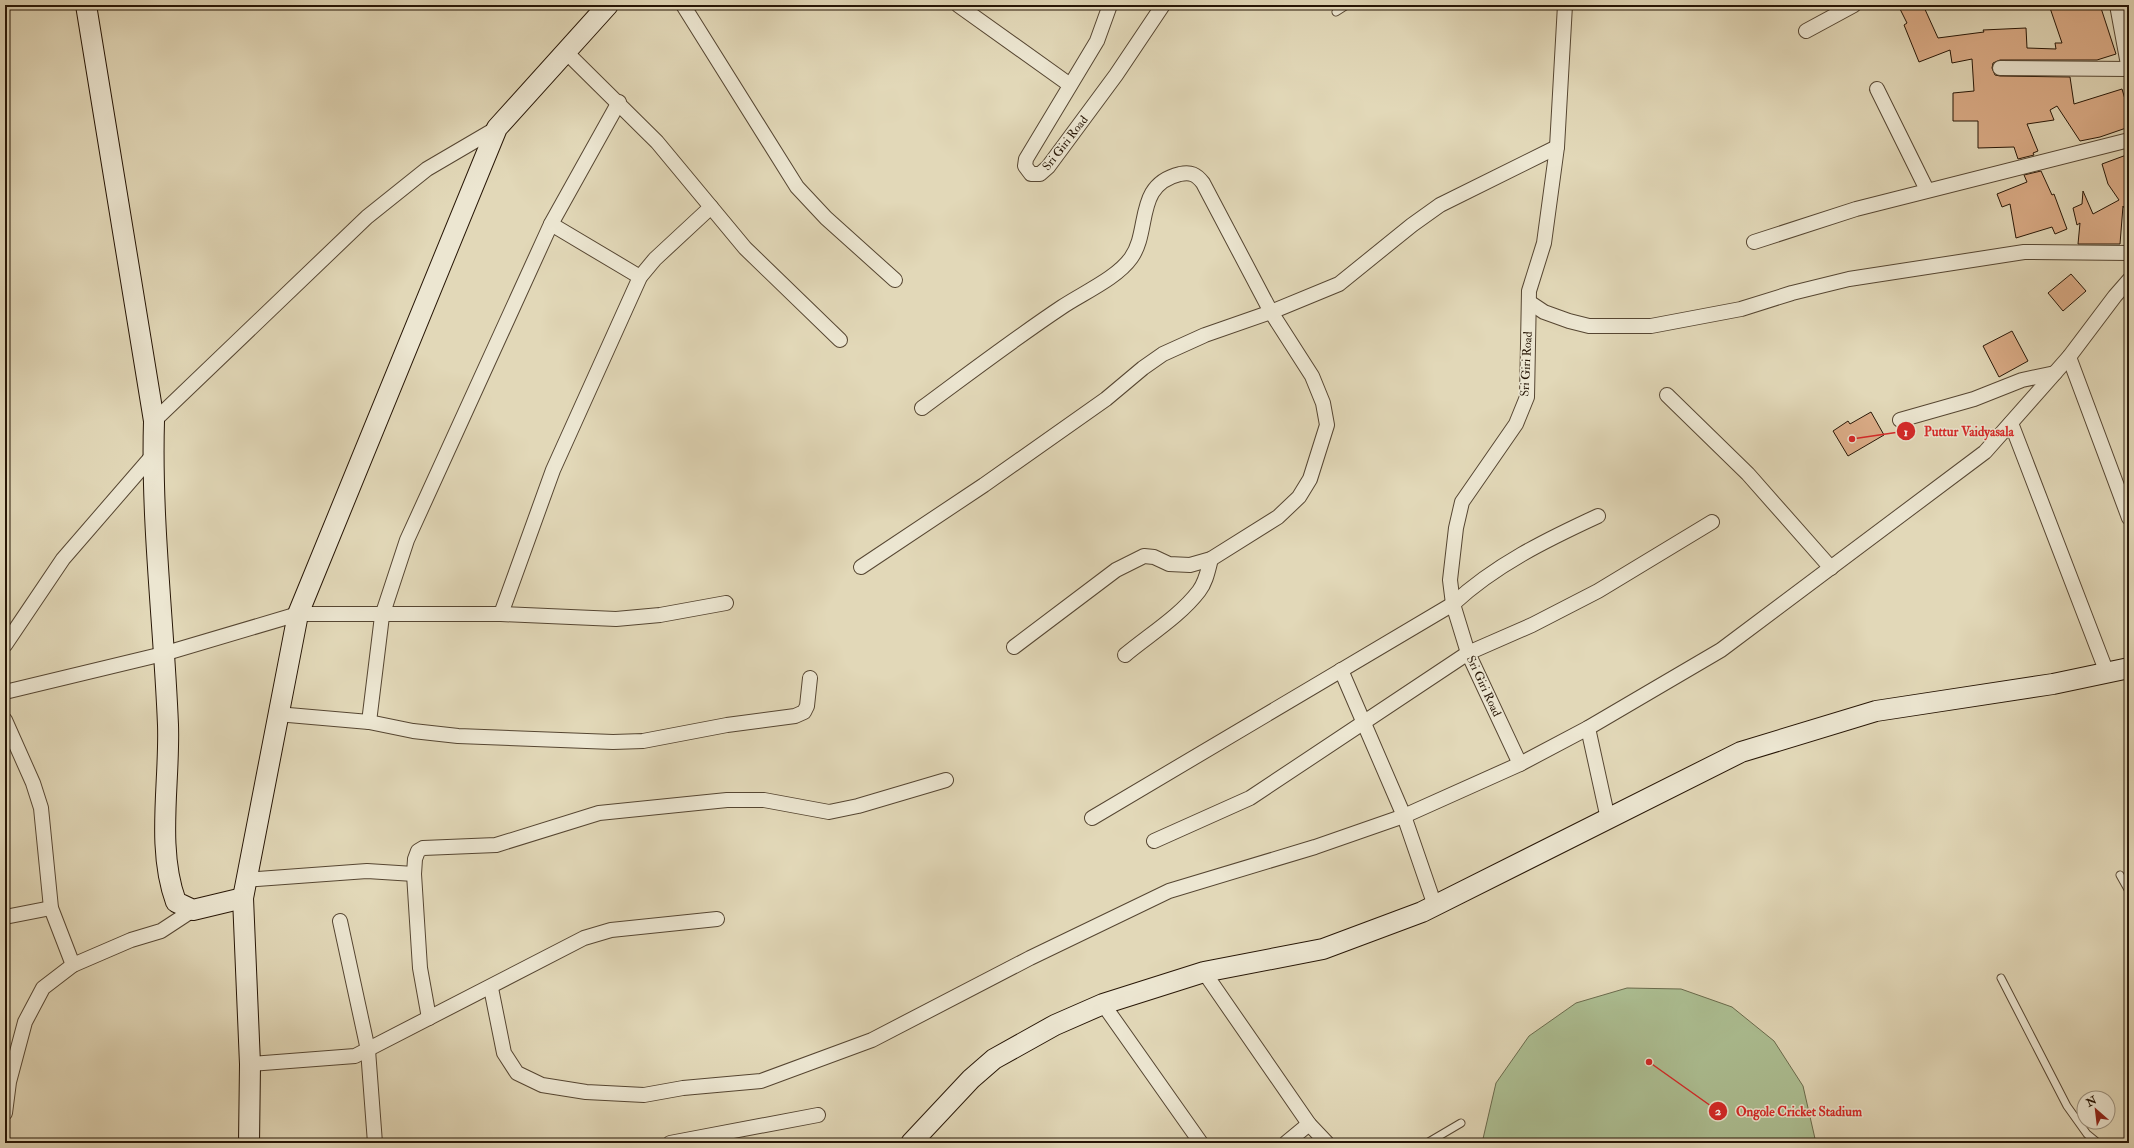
<svg xmlns="http://www.w3.org/2000/svg" width="2134" height="1148" viewBox="0 0 2134 1148" font-family="'IM FELL Double Pica',serif">
	<style>
		.green { fill: #adc094; stroke: #6a6b4d }
		.building { fill: #dbac87; stroke: #271606 }
		.lines { fill: none; stroke-linecap: round; stroke-linejoin: round }
		.lane-casing { stroke: #564632; stroke-width: 9 }
		.street-casing { stroke: #564632; stroke-width: 16 }
		.secondary-casing { stroke: #271606; stroke-width: 22 }
		.lane { stroke: #ece6d1; stroke-width: 7 }
		.street { stroke: #ece6d1; stroke-width: 14 }
		.secondary { stroke: #ece6d1; stroke-width: 20 }
		.labels { text-anchor: middle; stroke-width: 3; stroke-linejoin: round; paint-order: stroke }
		.street-label { font-size: 12px; fill: #271606; stroke: #ece6d1 }
		.leader { fill: none; stroke: #d62828; stroke-width: 1.5 }
		.callout-dot { fill: #d62828; stroke: #ece6d1; stroke-width: 1.5 }
		.mark-label { font-size: 12px; text-anchor: middle; font-weight: bold; fill: #fff }
		.callout-label { font-size: 13px; text-anchor: middle; font-weight: bold; fill: #d62828; stroke: #ece6d1; stroke-width: 3; stroke-linejoin: round; paint-order: stroke }
	</style>
	<rect width="100%" height="100%" fill="#e2d8b8"/>
	<filter id="stains"><feTurbulence type="fractalNoise" baseFrequency=".005" numOctaves="4"/><feColorMatrix values="0 0 0 0 .2 0 0 0 0 .09 0 0 0 0 .02 0 0 0 .5 -.17"/></filter>
	<radialGradient id="worn" r=".72"><stop offset=".6" stop-color="#630" stop-opacity="0"/><stop offset="1" stop-color="#630" stop-opacity=".3"/></radialGradient>
	<!-- green -->
	<path class="green" d="M1627,988l54,1 51,18 42,34 29,45 13,57h-334l14,-60 33,-47 47,-33z"/>
	<!-- building -->
	<g class="building">
		<path d="M1910,5h13l15,33 46,-6 -1,-2 43,-2 1,20 29,1 -1,-6h7l-13,-38h51l16,49 -19,6h-97l-7,3 -1,5 3,7 5,1 70,1 4,27 48,-15 5,17h-2l4,13v8l-29,10 -20,4 -23,-35 -7,4 4,10 -27,4 11,27 -5,2 1,2 -16,4 -4,-12 -36,1v-27h-25v-28l21,-2 -2,-32 -20,4 -2,-13 -31,12 -15,-37 3,-2 -7,-14z"/>
		<path d="M2129,154v62l-6,-10 -3,38h-42l2,-21 -3,2 -4,-17 9,-4 1,-13 10,23 26,-14 -11,-16 -6,-20z"/>
		<path d="M2041,171l11,24 2,-1 13,35 -12,5 -3,-7 -36,11 -6,-34 -8,3 -5,-13 30,-12 -3,-7z"/>
		<path d="M2071,274l15,17 -23,20 -15,-18z"/>
		<path d="M2012,331l16,30 -29,16 -16,-31z"/>
		<path d="M1871,412l13,23 -36,21 -15,-25 15,-10 2,3z"/>
	</g>
	<g class="lines">
		<!-- lane casing -->
		<g class="lane-casing">
			<g id="lane">
				<path d="M1336,12l11,-7"/>
				<path d="M2120,875l9,16"/>
				<path d="M2001,978l66,128 20,28 11,9"/>
				<path d="M1427,1143l34,-20"/>
			</g>
		</g>
		<!-- street casing -->
		<g class="street-casing">
			<g id="street">
				<path d="M683,5l114,182 29,31 69,62"/>
				<path d="M958,5l112,80"/>
				<path d="M1110,5l-13,36 -71,118 -1,7 6,8h9l8,-7 68,-92 47,-70"/>
				<path d="M2117,5l12,65"/>
				<path d="M1806,31l48,-26"/>
				<path d="M566,52l91,90 88,106 95,92"/>
				<path d="M2000,68l129,1"/>
				<path d="M1877,89l50,101"/>
				<path d="M551,224l89,53"/>
				<path d="M1754,242l102,-33 273,-69"/>
				<path d="M1529,302l15,10 25,9 20,5h62l90,-17 51,-16 57,-14 175,-27 105,1"/>
				<path d="M2069,357l60,161"/>
				<path d="M1667,395l81,79 83,94"/>
				<path d="M922,408c46,-34 92,-69 140,-101 21,-14 55,-29 69,-49 20,-28 3,-73 49,-84 11,-2 16,0 23,9l68,129 41,64 11,27 4,22 -17,54 -11,18 -21,20 -67,42 -21,6 -21,-1 -15,-7 -10,-1 -28,14 -102,77"/>
				<path d="M1900,420l74,-21 48,-19 33,-7"/>
				<path d="M154,421l213,-204 60,-48 70,-41"/>
				<path d="M2011,423l96,250"/>
				<path d="M861,567l123,-82 122,-86 37,-31 20,-14 42,-19 66,-23 68,-28 73,-59 28,-20 117,-58"/>
				<path d="M501,614l52,-144 87,-193 15,-18 56,-52"/>
				<path d="M5,645l58,-86 90,-104"/>
				<path d="M1125,655c24,-20 55,-39 74,-64 7,-9 9,-21 12,-32"/>
				<path d="M1341,670l63,146 31,90"/>
				<path d="M5,692l158,-38 135,-40h203l115,5 44,-4 66,-12"/>
				<path d="M277,714l92,8 44,9 45,5 155,6 30,-1 84,-16 68,-9 9,-4 3,-6 3,-28"/>
				<path d="M5,720l28,63 8,25 10,100 22,57"/>
				<path d="M369,722l13,-106 25,-76 144,-316 68,-122"/>
				<path d="M1588,728l20,91"/>
				<path d="M1520,764l-52,-111 -15,-49 -3,-24 6,-52 6,-26 54,-78 11,-27 2,-106 15,-48 13,-96 8,-142"/>
				<path d="M1092,818l361,-214c42,-39 93,-64 145,-88"/>
				<path d="M1154,841l96,-43 218,-145 64,-28 66,-34 114,-69"/>
				<path d="M245,880l122,-9 47,3"/>
				<path d="M5,917l46,-9"/>
				<path d="M340,921l28,129 7,93"/>
				<path d="M1204,972l105,152 18,19"/>
				<path d="M491,988l13,65 13,20 25,12 44,7 58,3 39,-7 78,-7 111,-41 158,-82 139,-67 146,-44 89,-31 116,-52 68,-36 133,-78 264,-198 84,-95 46,-61 14,-16"/>
				<path d="M1103,1004l98,139"/>
				<path d="M429,1018l-9,-50 -6,-94 1,-15 3,-8 5,-3 73,-3 103,-32 128,-13h37l65,12 29,-6 88,-26"/>
				<path d="M250,1064l105,-8 229,-118 27,-8 106,-11"/>
				<path d="M5,1113l4,-31 16,-60 18,-34 30,-23 58,-25 30,-9 32,-21"/>
				<path d="M670,1143l148,-28"/>
				<path d="M1286,1143l23,-19"/>
			</g>
		</g>
		<!-- secondary casing -->
		<g class="secondary-casing">
			<g id="secondary">
				<path d="M86,5l68,416c-3,102 10,203 14,304 2,57 -12,123 8,177l17,8 50,-12"/>
				<path d="M249,1143l1,-79 -7,-166 55,-284 199,-486 111,-123"/>
				<path d="M911,1143l60,-64 23,-20 61,-34 48,-21 101,-32 119,-23 99,-37 319,-160 135,-41 177,-27 76,-16"/>
			</g>
		</g>
		<!-- lane -->
		<use href="#lane" class="lane"/>
		<!-- street -->
		<use href="#street" class="street"/>
		<!-- secondary -->
		<use href="#secondary" class="secondary"/>
	</g>
	<g class="labels">
		<!-- street labels -->
		<g class="street-label">
			<text transform="translate(1065 143) rotate(-52)" y="4">Sri Giri Road</text>
			<text transform="translate(1526 364) rotate(-87)" y="4">Sri Giri Road</text>
			<text transform="translate(1484 686) rotate(65)" y="4">Sri Giri Road</text>
		</g>
	</g>
	<!-- callouts -->
	<path class="leader" d="M1852 439L1906 431M1649 1062L1718 1111"/>
	<g class="callout-dot">
		<circle cx="1852" cy="439" r="4"/>
		<circle cx="1649" cy="1062" r="4"/>
		<circle cx="1906" cy="431" r="10"/>
		<circle cx="1718" cy="1111" r="10"/>
	</g>
	<g class="mark-label">
		<text x="1906" y="436">1</text>
		<text x="1718" y="1115">2</text>
	</g>
	<g class="callout-label">
		<text x="1969" y="436">Puttur Vaidyasala</text>
		<text x="1799" y="1116">Ongole Cricket Stadium</text>
	</g>
	<!-- margin -->
	<rect width="2134" height="1148" fill="none" stroke="#e2d8b8" stroke-width="20"/>
	<rect x="6" y="6" width="2122" height="1136" fill="none" stroke="#271606" stroke-width="2"/>
	<rect x="10" y="10" width="2114" height="1128" fill="none" stroke="#271606"/>
	<!-- north arrow -->
	<g transform="translate(2096 1110) rotate(332)"><circle r="19" fill="#ece6d1" stroke="#9d9380"/>
	<path d="M0-3L7 15L0 10L-7 15Z" fill="#8f2418"/>
	<text y="-6" font-size="11" font-weight="bold" text-anchor="middle" fill="#271606">N</text>
	</g>
	<rect width="100%" height="100%" filter="url(#stains)"/>
	<rect width="100%" height="100%" fill="url(#worn)"/>
</svg>
